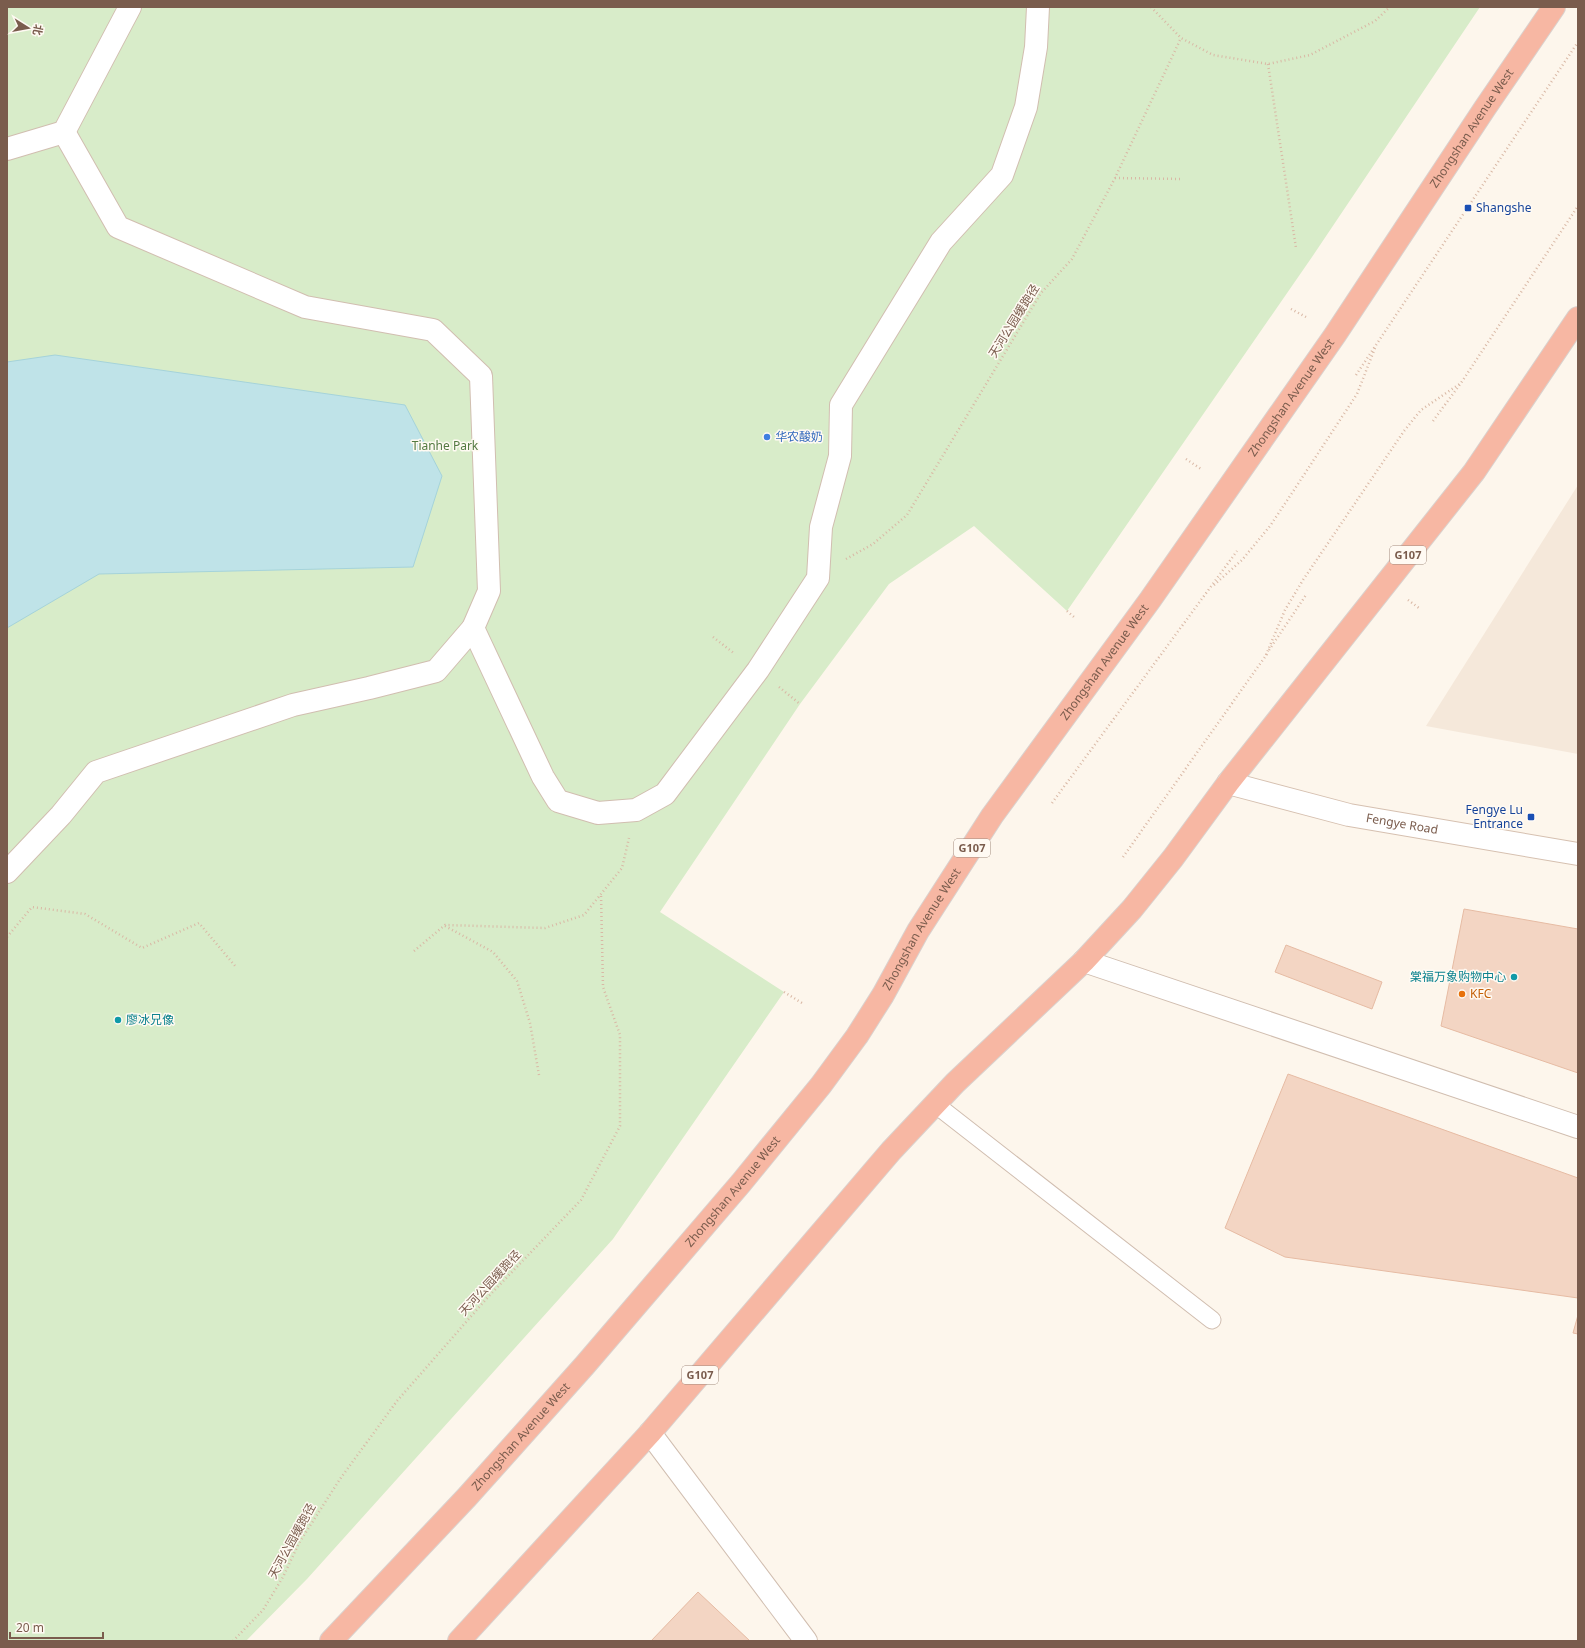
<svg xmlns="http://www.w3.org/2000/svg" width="1585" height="1648" viewBox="0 0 1585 1648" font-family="'Noto Sans','Noto Sans SC',sans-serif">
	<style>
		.residential { fill: #f5e8da }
		.green { fill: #d8ecc9 }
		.water { fill: #bfe3e8; stroke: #a5d3da }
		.building { fill: #f3d5c3; stroke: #e6bba3 }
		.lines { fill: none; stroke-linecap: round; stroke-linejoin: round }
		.lane-casing { stroke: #d1beb0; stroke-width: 19 }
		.street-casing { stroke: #d1beb0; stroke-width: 24 }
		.secondary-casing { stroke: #d6c0b0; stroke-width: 24 }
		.highway-casing { stroke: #dad1cd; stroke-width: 24 }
		.path { stroke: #d9b8a5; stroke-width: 2.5; stroke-dasharray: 1 3; stroke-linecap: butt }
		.lane { stroke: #fff; stroke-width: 17 }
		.street { stroke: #fff; stroke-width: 22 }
		.secondary { stroke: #fff; stroke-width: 22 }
		.highway { stroke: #f7b7a3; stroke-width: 22 }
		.transit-dot { fill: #1a4fb4; stroke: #fffaf3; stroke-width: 1.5 }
		.shop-dot { fill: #3f7fe0; stroke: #fffaf3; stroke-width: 1.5 }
		.culture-dot { fill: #0f9aa8; stroke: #fffaf3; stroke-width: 1.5 }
		.food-dot { fill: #e8710a; stroke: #fffaf3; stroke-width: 1.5 }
		.labels { text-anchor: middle; stroke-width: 3; stroke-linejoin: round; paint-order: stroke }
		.shield { fill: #fffaf3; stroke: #a28b7f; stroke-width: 1 }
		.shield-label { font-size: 11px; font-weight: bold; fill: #7a5c4d }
		.street-label { font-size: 12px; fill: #7a5c4d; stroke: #fffaf3 }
		.transit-label { font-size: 12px; fill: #164399; stroke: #fffaf3; text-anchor: start }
		.shop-label { font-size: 12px; fill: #366cbe; stroke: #fffaf3; text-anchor: start }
		.park-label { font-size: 12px; fill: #537a41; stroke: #fffaf3 }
		.culture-label { font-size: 12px; fill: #0d838f; stroke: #fffaf3; text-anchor: end }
		.food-label { font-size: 12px; fill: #c56008; stroke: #fffaf3; text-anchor: start }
	</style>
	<rect width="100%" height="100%" fill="#fdf6ec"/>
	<!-- residential -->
	<path class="residential" d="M1578,485v269l-152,-28z"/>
	<!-- green -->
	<path class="green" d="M7,7h1473l-168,250 -245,354 -93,-85 -85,58 -89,120 -140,208 124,80 -171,247 -306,340 -61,62h-239z"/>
	<!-- water -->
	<path class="water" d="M55,355l350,50 37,71 -29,91 -314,7 -92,54v-266z"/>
	<!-- building -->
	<g class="building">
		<path d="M1464,909l114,20v144l-137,-47z"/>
		<path d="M1286,945l96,37 -10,27 -97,-37z"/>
		<path d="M1288,1074l290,104v120l-293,-41 -60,-29z"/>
		<path d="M1578,1315v19l-5,-1z"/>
		<path d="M698,1592l52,49h-99z"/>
	</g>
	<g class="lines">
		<!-- lane casing -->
		<g class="lane-casing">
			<path id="lane" d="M935,1104l277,216"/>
		</g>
		<!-- street casing -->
		<g class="street-casing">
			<g id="street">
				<path d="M64,132l54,95 187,80 128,23 48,46 8,215 -16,37"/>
				<path d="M7,149l57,-17 66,-125"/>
				<path d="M7,872l54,-57 35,-43 197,-67 76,-17 67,-17 37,-43 70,149 15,24 40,12 38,-3 29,-16 93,-124 60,-92 3,-51 19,-71 1,-51 100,-163 61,-67 24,-68 10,-60 2,-40"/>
				<path d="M1084,961l494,166"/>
				<path d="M650,1433l156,208"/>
			</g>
		</g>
		<!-- secondary casing -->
		<g class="secondary-casing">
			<g id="secondary">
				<path id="s1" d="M1228,783l121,32 229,39"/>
			</g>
		</g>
		<!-- highway casing -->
		<g class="highway-casing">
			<g id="highway">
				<path id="s2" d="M331,1641l136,-144 118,-132 156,-182 80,-98 36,-49 26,-41 35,-64 74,-115 158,-216 185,-265 150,-227 69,-101"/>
				<path d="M459,1641l191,-208 241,-282 64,-68 129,-122 48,-52 41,-51 55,-75 246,-311 104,-154"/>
			</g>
		</g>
		<!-- path -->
		<g class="path">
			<path d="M1151,7l30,31 32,17 55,9 42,-9 65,-34 15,-14"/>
			<path d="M1268,64l28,184"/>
			<path d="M1115,178l67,1"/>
			<path d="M1291,309l15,8"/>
			<path d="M1356,375l222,-333"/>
			<path d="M1433,421l28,-38 117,-177"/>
			<path d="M1186,459l15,10"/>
			<path d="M846,559l27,-15 34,-29 134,-222 31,-34 43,-81 66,-140"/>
			<path d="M1214,585l28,-25 28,-34 24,-36 63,-96 18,-46"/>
			<path d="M1408,600l11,8"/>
			<path d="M1067,611l7,6"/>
			<path d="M713,637l22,17"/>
			<path d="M1269,650l37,-55"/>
			<path d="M1266,655l19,-45 18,-30 101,-149 17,-21 40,-27"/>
			<path d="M779,687l21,17"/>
			<path d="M1052,803l185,-252"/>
			<path d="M1123,857l144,-203"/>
			<path d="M445,926l48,26 24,29 13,42 9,52"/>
			<path d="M7,937l25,-30 53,7 57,34 57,-25 37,44"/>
			<path d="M414,951l31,-26 100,3 39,-13 38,-47 7,-30"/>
			<path d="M784,992l18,11"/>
			<path d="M233,1641l30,-31 20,-33 16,-34 41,-64 57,-78 91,-104 93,-97 39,-74v-91l-17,-48 -2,-93"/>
		</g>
		<!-- lane -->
		<use href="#lane" class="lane"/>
		<!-- street -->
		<use href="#street" class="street"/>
		<!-- secondary -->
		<use href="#secondary" class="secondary"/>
		<!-- highway -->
		<use href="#highway" class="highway"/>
	</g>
	<!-- markers -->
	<g class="transit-dot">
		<rect x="1464" y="204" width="8" height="8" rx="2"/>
		<rect x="1527" y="813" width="8" height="8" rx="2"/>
	</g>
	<circle class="shop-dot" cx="767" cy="437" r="4"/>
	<g class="culture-dot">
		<circle cx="1514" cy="977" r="4"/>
		<circle cx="118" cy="1020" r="4"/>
	</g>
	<circle class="food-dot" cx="1462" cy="994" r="4"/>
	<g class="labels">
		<!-- shield labels -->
		<g class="shield">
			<rect x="1390" y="546" width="36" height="18" rx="3"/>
			<rect x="954" y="839" width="36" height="18" rx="3"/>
			<rect x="682" y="1366" width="36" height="18" rx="3"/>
		</g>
		<g class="shield-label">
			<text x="1408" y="559">G107</text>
			<text x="972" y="852">G107</text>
			<text x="700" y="1379">G107</text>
		</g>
		<!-- street labels -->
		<g class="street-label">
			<text dy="4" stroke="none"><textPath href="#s2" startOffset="1899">Zhongshan Avenue West</textPath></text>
			<text transform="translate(1014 321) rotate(-58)" y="4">天河公园缓跑径</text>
			<text dy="4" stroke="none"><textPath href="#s2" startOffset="1575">Zhongshan Avenue West</textPath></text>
			<text dy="4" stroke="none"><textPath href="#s2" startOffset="1251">Zhongshan Avenue West</textPath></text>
			<text dy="4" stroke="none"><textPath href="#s1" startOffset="179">Fengye Road</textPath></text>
			<text dy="4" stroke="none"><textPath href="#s2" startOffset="927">Zhongshan Avenue West</textPath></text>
			<text dy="4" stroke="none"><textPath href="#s2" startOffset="603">Zhongshan Avenue West</textPath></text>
			<text transform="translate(490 1283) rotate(-47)" y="4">天河公园缓跑径</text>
			<text dy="4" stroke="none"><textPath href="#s2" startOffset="279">Zhongshan Avenue West</textPath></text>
			<text transform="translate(292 1541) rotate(-61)" y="4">天河公园缓跑径</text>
		</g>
		<!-- transit labels -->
		<g class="transit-label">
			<text x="1476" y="212">Shangshe</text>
			<text x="1523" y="814" text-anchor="end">Fengye Lu<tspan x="1523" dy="14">Entrance</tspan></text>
		</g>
		<!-- shop labels -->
		<g class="shop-label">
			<text x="775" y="441">华农酸奶</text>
		</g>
		<!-- park labels -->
		<g class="park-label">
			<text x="445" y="450">Tianhe Park</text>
		</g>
		<!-- culture labels -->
		<g class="culture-label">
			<text x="1506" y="981">棠福万象购物中心</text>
			<text x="126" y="1024" text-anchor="start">廖冰兄像</text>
		</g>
		<!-- food labels -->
		<g class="food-label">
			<text x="1470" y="998">KFC</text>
		</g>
	</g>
	<!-- border -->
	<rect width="1585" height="1648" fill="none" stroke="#7a5c4d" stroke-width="16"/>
	<!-- north arrow -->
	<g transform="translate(28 28) rotate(101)" stroke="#fffaf3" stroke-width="3" paint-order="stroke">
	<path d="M0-3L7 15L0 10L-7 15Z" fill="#7a5c4d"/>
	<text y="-6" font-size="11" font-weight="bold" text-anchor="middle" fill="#7a5c4d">北</text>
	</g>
	<!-- scale -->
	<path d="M10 1632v6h93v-6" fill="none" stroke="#7a5c4d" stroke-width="2"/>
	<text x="16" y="1632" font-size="12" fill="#7a5c4d" stroke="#fffaf3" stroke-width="3" paint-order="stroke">20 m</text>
</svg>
